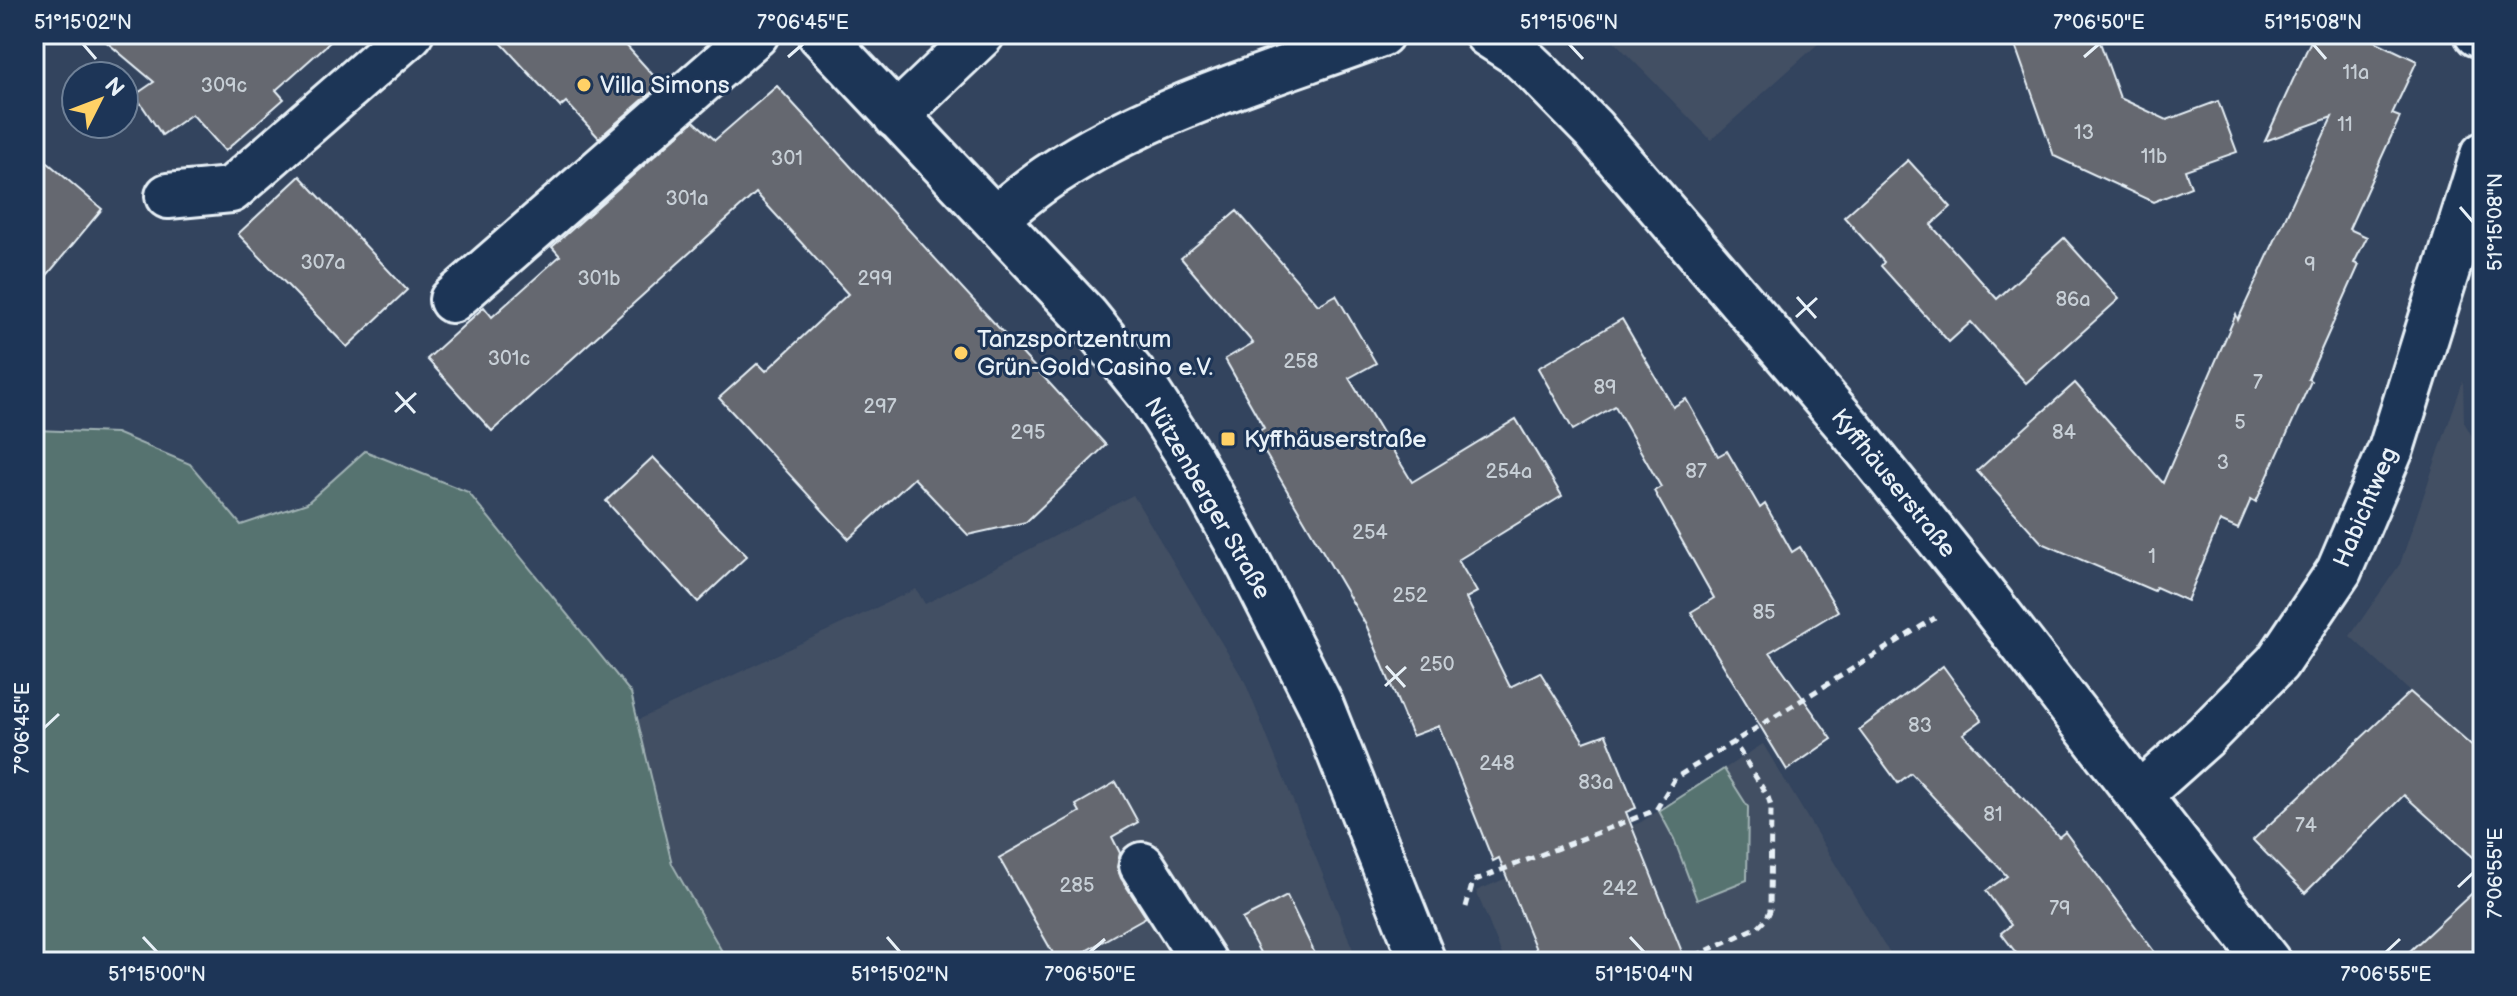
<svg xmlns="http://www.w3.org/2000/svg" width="2517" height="996" viewBox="0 0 2517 996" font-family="'Balsamiq Sans',sans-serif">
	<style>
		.built { fill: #424f63 }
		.green { fill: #577370; stroke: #a0b2b4; stroke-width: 2 }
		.building { fill: #65686f; stroke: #e8f1f8; stroke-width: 2 }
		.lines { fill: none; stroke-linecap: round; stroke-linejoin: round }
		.minor-casing { stroke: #e8f1f8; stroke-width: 50 }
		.path { stroke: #e8f1f8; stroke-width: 5; stroke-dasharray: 8 6; stroke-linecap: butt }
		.minor { stroke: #1d3557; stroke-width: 44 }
		.ticks { fill: none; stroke: #e8f1f8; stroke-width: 3 }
		.poi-dot { fill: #ffd166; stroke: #1d3557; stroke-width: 3 }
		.labels { text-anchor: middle; stroke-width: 6; stroke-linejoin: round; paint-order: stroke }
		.number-label { font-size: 20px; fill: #c7cfd6 }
		.poi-label { font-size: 24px; fill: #e8f1f8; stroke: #1d3557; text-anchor: start }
		.street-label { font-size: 24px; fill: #e8f1f8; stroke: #1d3557 }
		.neatline { fill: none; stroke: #e8f1f8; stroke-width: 3 }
		.ticks-label { font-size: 20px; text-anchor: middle; fill: #e8f1f8 }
	</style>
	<rect width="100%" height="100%" fill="#33445e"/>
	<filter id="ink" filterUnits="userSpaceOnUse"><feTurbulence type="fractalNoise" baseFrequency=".0125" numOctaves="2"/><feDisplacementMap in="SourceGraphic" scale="16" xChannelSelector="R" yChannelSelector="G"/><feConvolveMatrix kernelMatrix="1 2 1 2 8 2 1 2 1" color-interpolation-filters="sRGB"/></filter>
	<g filter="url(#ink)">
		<!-- built -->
		<g class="built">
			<path d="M1607,34h222l-118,106z"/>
			<path d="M2463,381l1,41 19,34v410l-67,-62 53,-58 -119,-110 50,-72z"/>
			<path d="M1133,495l112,187 113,280h-630l-56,-98 -34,-144 278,-131 9,15z"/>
			<path d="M1763,744l121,201 13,17h-392l-29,-71 165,-69z"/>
		</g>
		<!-- green -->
		<g class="green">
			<path d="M34,430l82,3 74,31 51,61 66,-22 58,-52 103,41 163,201 41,171 56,98h-694z"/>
			<path d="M1724,769l24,38 -1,73 -50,20 -23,-61 -15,-28z"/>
		</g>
		<!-- building -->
		<g class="building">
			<path d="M97,34h242l-63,56 8,9 -59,52 -33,-37 -30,21 -27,-40 19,-13z"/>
			<path d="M493,34h123l45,50 -62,54 -33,-36 -6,5z"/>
			<path d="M2011,34h86l23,64 47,22 51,-19 19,51 -52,18 6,17 -38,15 -99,-46z"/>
			<path d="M2314,34h46l57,27 -25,53 8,3 -51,112 18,8 -13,26 5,2 -51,114 3,2 -55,121 -5,-3 -13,30 -18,-8 -33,80 -31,-14 -2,4 -112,-48 -65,-72 98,-88 88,100 73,-169 2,6 94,-203 -67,24z"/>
			<path d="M777,86l329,359 -80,77 -58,13 -54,-57 -65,61 -130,-141 39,-35 8,8 82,-77 -92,-101 -264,238 -65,-72 57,-52 8,10 68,-61 -8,-9 142,-126 21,19z"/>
			<path d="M34,151l68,58 -68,82z"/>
			<path d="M1908,160l43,47 -20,18 66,74 67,-61 55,61 -93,84 -55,-61 -22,20 -68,-76 3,-4 -40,-45z"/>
			<path d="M300,176l107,114 -60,57 -109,-113z"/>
			<path d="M1237,211l81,94 18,-10 40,68 -27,15 63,104 104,-63 46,77 -104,64 19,32 -11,6 44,89 30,-15 44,70 22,-8 30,74 -10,4 60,150h-145l-42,-104 -6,3 -54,-135 -27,10 -45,-109 -113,-193 10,-6 -39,-69 28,-16 -72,-85z"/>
			<path d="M1622,319l51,88 13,-8 32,57 9,-5 33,57 5,-4 27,48 8,-5 38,64 -68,41 62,87 -45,31 -96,-158 23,-14 -60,-107 7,-4 -46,-81 -42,24 -35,-62z"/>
			<path d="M653,457l94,99 -49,46 -92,-101z"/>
			<path d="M1943,666l39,54 -19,14 96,103 6,-5 97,130h-139l-22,-29 10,-8 -25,-34 21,-15 -96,-103 -13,10 -39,-53z"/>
			<path d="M2410,692l73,64v110l-79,-71 -99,98 -52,-53z"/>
			<path d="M1116,782l22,40 -26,15 8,16 -3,14 4,11 25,39 -80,45h-8l-59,-104 81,-46 -4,-7z"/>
			<path d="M2483,883v79h-85z"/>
			<path d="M1287,896l32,66h-54l-23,-43z"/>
		</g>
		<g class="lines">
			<!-- minor casing -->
			<g class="minor-casing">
				<g id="minor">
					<path d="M820,34l266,282 63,78 42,65 59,107 71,140 102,256"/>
					<path d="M1487,34l31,20 20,19 55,56 255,297 132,164 288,372"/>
					<path d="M2477,34l6,2"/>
					<path d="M896,116l86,-82"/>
					<path d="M168,196l63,-6 179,-156"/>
					<path d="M996,218c19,-16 37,-32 58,-45 98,-65 217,-98 327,-139"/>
					<path d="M452,300l304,-266"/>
					<path d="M2139,795l66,-59 72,-73 62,-92 52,-122 92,-294"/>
					<path d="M1142,865l62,97"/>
				</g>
			</g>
			<!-- path -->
			<g class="path">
				<path d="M1466,907l7,-26 183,-71 19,-32 260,-160"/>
				<path d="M1695,956l63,-29 8,-8 4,-8 1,-105 -3,-9 -34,-55"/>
			</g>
			<!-- minor -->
			<use href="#minor" class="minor"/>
		</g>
	</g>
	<!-- ticks -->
	<path class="ticks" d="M83,44l13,15M1569,44l14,15M2313,44l13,15M788,57l15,-13M2084,57l15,-13M2460,207l13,15M1797,297l19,21M1796,317l21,-19M396,392l19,21M395,412l21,-19M1386,666l19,21M1385,686l21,-19M44,728l15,-14M2458,887l15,-14M143,937l14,15M887,937l13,15M1630,937l14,15M1090,952l15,-13M2386,952l14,-13"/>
	<!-- markers -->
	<g class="poi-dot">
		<circle cx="584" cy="85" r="8"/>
		<circle cx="961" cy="353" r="8"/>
		<rect x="1220" y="431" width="16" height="16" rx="4"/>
	</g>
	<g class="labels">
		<!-- number labels -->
		<g class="number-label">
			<text x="2356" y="79">11a</text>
			<text x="224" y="92">309c</text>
			<text x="2345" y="131">11</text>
			<text x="2084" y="139">13</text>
			<text x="2154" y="163">11b</text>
			<text x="787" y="165">301</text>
			<text x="687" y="205">301a</text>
			<text x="323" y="269">307a</text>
			<text x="2310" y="271">9</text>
			<text x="599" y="285">301b</text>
			<text x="875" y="285">299</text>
			<text x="2073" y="306">86a</text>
			<text x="509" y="365">301c</text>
			<text x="1301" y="368">258</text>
			<text x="2258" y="389">7</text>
			<text x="1605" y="394">89</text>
			<text x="880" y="413">297</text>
			<text x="2240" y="429">5</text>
			<text x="1028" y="439">295</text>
			<text x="2064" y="439">84</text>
			<text x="2223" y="469">3</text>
			<text x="1509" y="478">254a</text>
			<text x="1696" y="478">87</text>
			<text x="1370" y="539">254</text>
			<text x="2152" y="563">1</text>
			<text x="1410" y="602">252</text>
			<text x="1764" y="619">85</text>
			<text x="1437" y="671">250</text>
			<text x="1920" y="732">83</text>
			<text x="1497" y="770">248</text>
			<text x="1596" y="789">83a</text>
			<text x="1993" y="821">81</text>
			<text x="2306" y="832">74</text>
			<text x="1077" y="892">285</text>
			<text x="1620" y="895">242</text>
			<text x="2060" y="915">79</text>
		</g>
		<!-- poi labels -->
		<g class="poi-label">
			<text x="600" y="93">Villa Simons</text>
			<text x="977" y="347">Tanzsportzentrum<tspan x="977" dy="28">Grün-Gold Casino e.V.</tspan></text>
			<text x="1244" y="447">Kyffhäuserstraße</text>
		</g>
		<!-- street labels -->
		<g class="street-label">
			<text transform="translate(1894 483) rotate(51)" y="8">Kyffhäuserstraße</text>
			<text transform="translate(1208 498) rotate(60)" y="8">Nützenberger Straße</text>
			<text transform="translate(2365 507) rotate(-67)" y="8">Habichtweg</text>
		</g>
	</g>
	<!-- margin -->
	<rect width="2517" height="996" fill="none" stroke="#1d3557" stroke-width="88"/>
	<!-- north arrow -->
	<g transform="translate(100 100) rotate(48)"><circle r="38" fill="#1d3557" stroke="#6e8097" stroke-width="2"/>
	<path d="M0-6L14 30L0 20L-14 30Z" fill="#ffd166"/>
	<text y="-12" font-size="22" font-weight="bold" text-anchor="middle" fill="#e8f1f8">N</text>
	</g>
	<rect x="44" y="44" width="2429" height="908" class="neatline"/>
	<g class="ticks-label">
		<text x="83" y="29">51°15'02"N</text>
		<text x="803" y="29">7°06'45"E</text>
		<text x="1569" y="29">51°15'06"N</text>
		<text x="2099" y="29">7°06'50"E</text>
		<text x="2313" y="29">51°15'08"N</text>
		<text transform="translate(2495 222) rotate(-90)" y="7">51°15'08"N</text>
		<text transform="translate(22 728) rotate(-90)" y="7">7°06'45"E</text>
		<text transform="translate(2495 873) rotate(-90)" y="7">7°06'55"E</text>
		<text x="157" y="981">51°15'00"N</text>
		<text x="900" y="981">51°15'02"N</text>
		<text x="1090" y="981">7°06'50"E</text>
		<text x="1644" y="981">51°15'04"N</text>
		<text x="2386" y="981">7°06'55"E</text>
	</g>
</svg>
